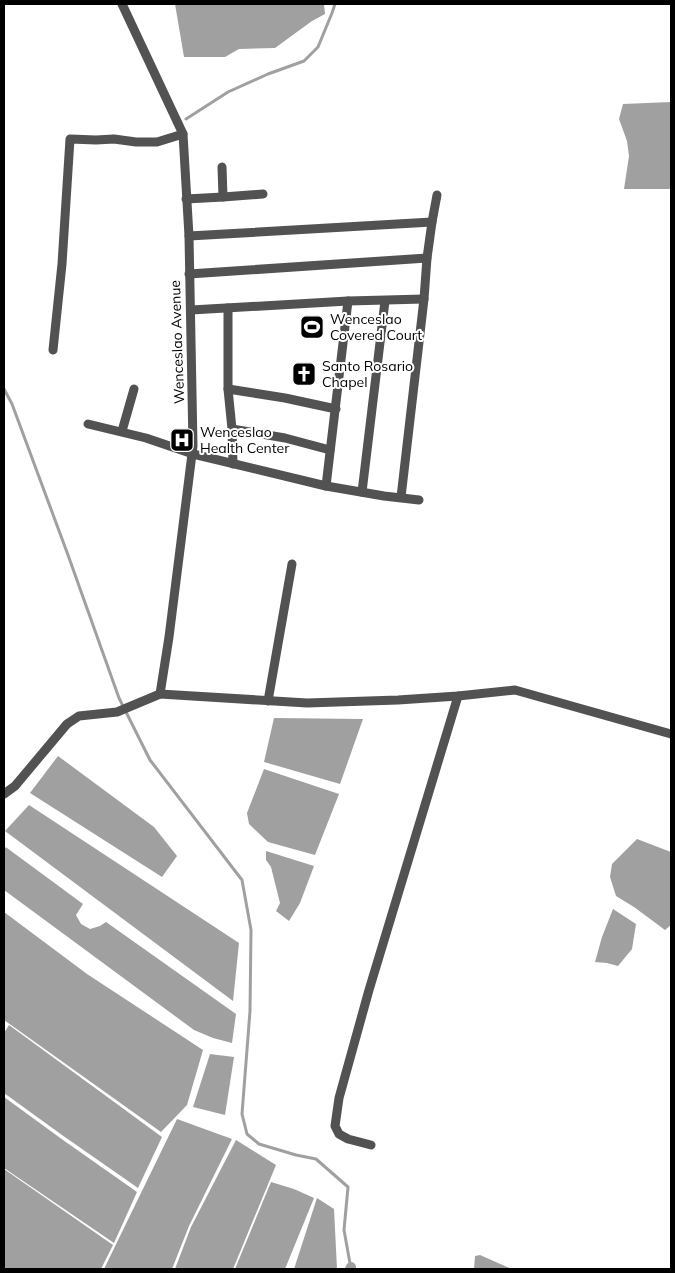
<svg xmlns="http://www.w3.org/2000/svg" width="675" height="1273" viewBox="0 0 675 1273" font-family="Mulish,sans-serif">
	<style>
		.water { fill: #a0a0a0 }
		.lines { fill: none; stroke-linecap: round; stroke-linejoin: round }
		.stream { stroke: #a0a0a0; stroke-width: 3 }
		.canal { stroke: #a0a0a0; stroke-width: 10 }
		.street { stroke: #525252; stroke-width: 9 }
		.labels { text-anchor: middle; stroke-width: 4; stroke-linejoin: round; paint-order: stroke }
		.poi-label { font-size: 14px; fill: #000; stroke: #fff; text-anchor: start }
		.street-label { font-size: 14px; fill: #000; stroke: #fff }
	</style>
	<rect width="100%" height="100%" fill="#fff"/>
	<!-- water -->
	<g class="water">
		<path d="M175,4h149l1,10 -13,7 -37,27 -36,1 -14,8h-41z"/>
		<path d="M671,102v87h-47l5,-33 -2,-15 -8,-22 4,-15z"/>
		<path d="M274,718l89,1 -23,65 -76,-22z"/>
		<path d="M58,756l96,71 23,29 -15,21 -132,-84z"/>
		<path d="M264,769l75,25 -24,61 -47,-13 -19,-18 -2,-11z"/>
		<path d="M29,805l210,138 -6,58 -228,-170z"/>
		<path d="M637,839l34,13v73l-6,5 -31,-23 -18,-11 -6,-19 2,-13z"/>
		<path d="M4,847l3,1 76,56 -7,11 5,9 9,5 10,-3 6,-4 130,92 -4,29 -19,-5 -19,-8 -190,-140z"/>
		<path d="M266,851l48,15 -14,37 -11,18 -13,-10 4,-8 -9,-36 -5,-7z"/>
		<path d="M613,909l23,15 -4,25 -14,17 -11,-3 -12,-1 7,-25z"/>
		<path d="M4,912l83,62 116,76 -16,55 -26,27 -157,-112z"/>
		<path d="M9,1025l153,112 -24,51 -76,-53 -58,-42v-60z"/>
		<path d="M210,1054l24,3 -9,58 -32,-8z"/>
		<path d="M4,1097l59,43 74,52 -23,51 -110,-75z"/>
		<path d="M177,1119l55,20 -43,87 -17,43h-68z"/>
		<path d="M236,1140l40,25 -43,104h-58l16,-42z"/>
		<path d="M4,1169l109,76 -12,24h-95l-2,-2z"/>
		<path d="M271,1182l23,7 20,9 -29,71h-50z"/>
		<path d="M317,1198l17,11 3,60h-43z"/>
		<path d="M480,1255l32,14h-38l1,-13z"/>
	</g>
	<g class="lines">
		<!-- stream -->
		<g class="stream">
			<path d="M186,119l42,-27 40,-18 36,-13 14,-14 14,-34 3,-9"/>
			<path d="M4,389l8,15 56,151 51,143 31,62 92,120 9,50 -1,81 -8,103 5,20 12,10 37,11 20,4 32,28 -4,43 7,39"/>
		</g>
		<!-- canal -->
		<path class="canal" d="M350,1269l1,-2"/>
		<!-- street -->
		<g class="street">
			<path d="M223,197l40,-3"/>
			<path d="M186,199l37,-2 -1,-30"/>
			<path d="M189,236l243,-14"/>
			<path d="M189,274l238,-16"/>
			<path d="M228,308v81l4,40 1,35"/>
			<path d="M191,310l157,-9 76,-2"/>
			<path d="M53,350l9,-86 8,-125 26,1 18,-1 22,3h21l26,-8"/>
			<path d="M228,389l57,9 51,11"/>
			<path d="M88,424l58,14 47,16 133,32 58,10 35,4"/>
			<path d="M232,429l53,9 45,12"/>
			<path d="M122,431l12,-42"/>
			<path d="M326,486l22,-185"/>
			<path d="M362,492l23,-191"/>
			<path d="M401,497l23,-198 3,-41 5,-36 5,-27"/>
			<path d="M160,694l147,9 91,-3 60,-4 57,-6 156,44"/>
			<path d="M268,701l24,-137"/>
			<path d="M4,794l11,-8 52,-62 12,-8 38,-4 43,-18 9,-57 24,-191 -4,-210 -6,-102 -61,-130"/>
			<path d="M371,1145l-23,-6 -9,-5 -4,-8 4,-28 30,-108 89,-294"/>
		</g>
	</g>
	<!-- icons -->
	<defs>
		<g id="stadium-square" transform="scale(1.25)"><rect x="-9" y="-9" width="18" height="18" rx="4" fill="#000" stroke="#fff"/><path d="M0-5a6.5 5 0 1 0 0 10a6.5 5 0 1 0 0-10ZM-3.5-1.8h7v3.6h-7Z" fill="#fff"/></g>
		<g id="church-square" transform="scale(1.25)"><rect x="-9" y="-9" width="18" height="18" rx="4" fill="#000" stroke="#fff"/><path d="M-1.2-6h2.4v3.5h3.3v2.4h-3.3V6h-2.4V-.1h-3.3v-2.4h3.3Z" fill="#fff"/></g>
		<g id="hospital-square" transform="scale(1.25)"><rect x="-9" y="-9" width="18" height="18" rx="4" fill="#000" stroke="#fff"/><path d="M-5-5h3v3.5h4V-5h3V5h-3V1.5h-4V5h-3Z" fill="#fff"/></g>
	</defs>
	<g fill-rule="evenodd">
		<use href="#stadium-square" x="312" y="327"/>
		<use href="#church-square" x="304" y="374"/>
		<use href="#hospital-square" x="182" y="440"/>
	</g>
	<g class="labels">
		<!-- poi labels -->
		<g class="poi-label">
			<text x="330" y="324">Wenceslao<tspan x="330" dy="16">Covered Court</tspan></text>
			<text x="322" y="371">Santo Rosario<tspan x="322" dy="16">Chapel</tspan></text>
			<text x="200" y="437">Wenceslao<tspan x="200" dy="16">Health Center</tspan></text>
		</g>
		<!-- street labels -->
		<g class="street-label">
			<text transform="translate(177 342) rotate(-92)" y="5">Wenceslao Avenue</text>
		</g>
	</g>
	<!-- border -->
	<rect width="675" height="1273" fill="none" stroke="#000000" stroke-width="10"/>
</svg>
